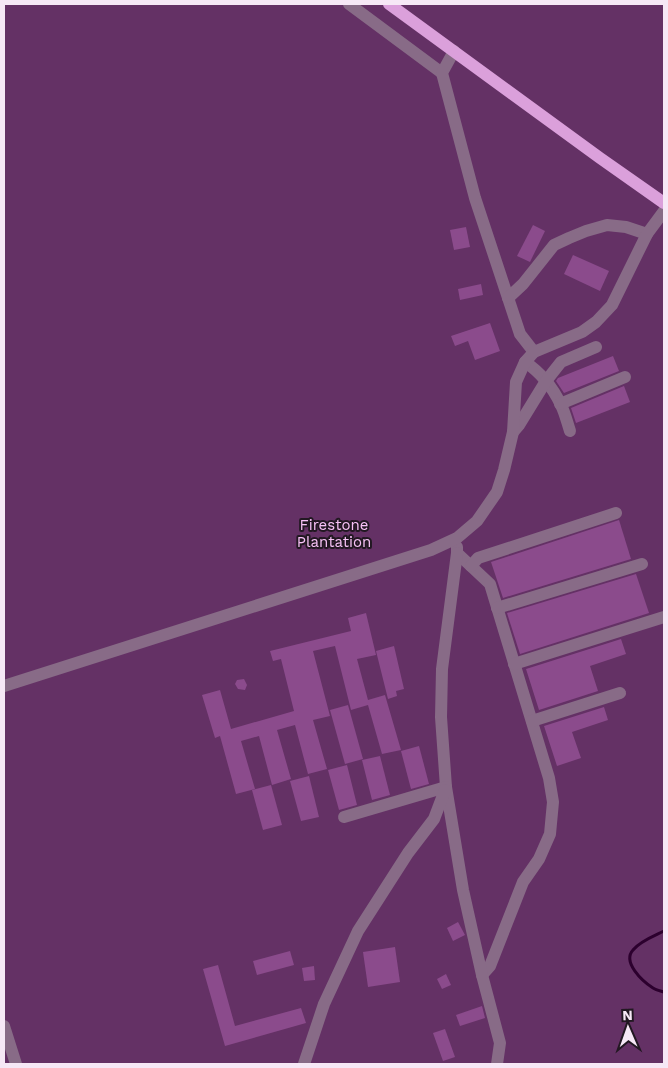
<svg xmlns="http://www.w3.org/2000/svg" width="668" height="1068" viewBox="0 0 668 1068" font-family="'Work Sans',sans-serif">
	<style>
		.green { fill: #643165 }
		.lines { fill: none; stroke-linecap: round; stroke-linejoin: round }
		.stream { stroke: #2c002e; stroke-width: 3 }
		.building { fill: #8b4b8c }
		.minor { stroke: #886b87; stroke-width: 12 }
		.major { stroke: #dba0db; stroke-width: 12 }
		.labels { text-anchor: middle; stroke-width: 4; stroke-linejoin: round; paint-order: stroke }
		.park-label { font-size: 15px; fill: #f8c2f7; stroke: #221822 }
	</style>
	<rect width="100%" height="100%" fill="#412b41"/>
	<!-- green -->
	<rect class="green" x="4" y="4" width="660" height="1060"/>
	<g class="lines">
		<!-- stream -->
		<path class="stream" d="M664,931c-10,5 -24,10 -31,19 -11,12 9,31 20,38 3,2 8,3 11,4"/>
	</g>
	<!-- building -->
	<g class="building">
		<path d="M533,225l12,6 -15,31 -13,-6z"/>
		<path d="M466,227l4,20 -16,3 -4,-20z"/>
		<path d="M573,255l36,16 -9,20 -36,-17z"/>
		<path d="M481,284l2,11 -23,5 -2,-11z"/>
		<path d="M490,323l10,28 -25,9 -7,-19 -13,5 -4,-10z"/>
		<path d="M613,356l6,15 -55,22 -8,-12 2,-3z"/>
		<path d="M624,386l6,16 -54,21 -5,-15z"/>
		<path d="M619,520l12,39 -128,39 -12,-36z"/>
		<path d="M636,574l13,39 -129,41 -13,-41z"/>
		<path d="M366,613l10,42 -19,4 11,41 17,-5 16,55 -19,4 -14,-49 -17,5 -16,-64 -22,5 17,65 -17,4 14,49 -19,5 -13,-49 -18,5 14,49 -19,6 -13,-49 -18,5 14,48 -19,5 -16,-58 -5,2 -13,-43 18,-5 11,39 63,-18 -13,-52 -8,2 -3,-10 81,-20 -3,-13z"/>
		<path d="M621,639l5,15 -36,12 8,25 -59,19 -13,-41z"/>
		<path d="M394,646l10,43 -8,2 1,5 -9,3 -12,-48z"/>
		<path d="M244,679l3,6 -2,5 -7,-1 -3,-5 2,-4z"/>
		<path d="M348,705l15,54 -18,5 -15,-54z"/>
		<path d="M604,707l4,13 -36,12 9,26 -24,8 -13,-40z"/>
		<path d="M419,746l10,38 -18,5 -10,-38z"/>
		<path d="M380,756l10,39 -18,5 -10,-40z"/>
		<path d="M347,765l10,40 -18,5 -11,-40z"/>
		<path d="M309,776l10,41 -18,4 -11,-40z"/>
		<path d="M271,785l11,40 -19,5 -11,-40z"/>
		<path d="M458,922l7,13 -12,6 -6,-13z"/>
		<path d="M395,947l5,35 -32,5 -5,-35z"/>
		<path d="M290,951l4,14 -37,10 -4,-14z"/>
		<path d="M218,965l17,61 66,-18 5,15 -81,23 -22,-77z"/>
		<path d="M314,966l1,14 -11,1 -2,-13z"/>
		<path d="M446,974l5,11 -9,4 -5,-10z"/>
		<path d="M482,1006l3,12 -25,8 -4,-11z"/>
		<path d="M445,1029l10,28 -12,4 -10,-28z"/>
	</g>
	<g class="lines">
		<!-- minor -->
		<g class="minor">
			<path d="M349,4l93,69"/>
			<path d="M454,51l-12,22 33,125 45,136 14,18"/>
			<path d="M508,298l15,-14 31,-39 15,-7 17,-7 21,-6 19,2 21,7"/>
			<path d="M525,362c15,10 28,26 36,43 4,8 6,17 9,26"/>
			<path d="M560,404l65,-27"/>
			<path d="M513,432l6,-7 27,-44 15,-19 35,-15"/>
			<path d="M457,547v6l33,31 59,194 4,24 -3,32 -11,25 -16,23 -33,84 -8,9"/>
			<path d="M457,553l-15,116 -1,48 5,70 17,103 19,85 18,68 -3,21"/>
			<path d="M471,566l7,-8 138,-45"/>
			<path d="M497,608l145,-44"/>
			<path d="M514,664l150,-47"/>
			<path d="M4,686l427,-136 26,-12 20,-17 20,-29 7,-22 9,-38 3,-50 9,-20 9,-10 48,-20 14,-10 16,-17 35,-71 17,-23"/>
			<path d="M532,721l88,-28"/>
			<path d="M344,817l102,-30"/>
			<path d="M4,1026l12,38"/>
			<path d="M304,1064l20,-60 34,-73 50,-78 26,-34 11,-29"/>
		</g>
		<!-- major -->
		<path class="major" d="M389,4l211,154 64,45"/>
	</g>
	<g class="labels">
		<!-- park labels -->
		<g class="park-label">
			<text x="334" y="530">Firestone<tspan x="334" dy="17">Plantation</tspan></text>
		</g>
	</g>
	<!-- border -->
	<rect width="668" height="1068" fill="none" stroke="#f6e8f6" stroke-width="10"/>
	<!-- north arrow -->
	<g transform="translate(628 1028) rotate(358)" stroke="#221822" stroke-width="4" paint-order="stroke">
	<path d="M0-4L9 19L0 12L-9 19Z" fill="#f6e8f6"/>
	<text y="-8" font-size="14" font-weight="bold" text-anchor="middle" fill="#f6e8f6">N</text>
	</g>
</svg>
